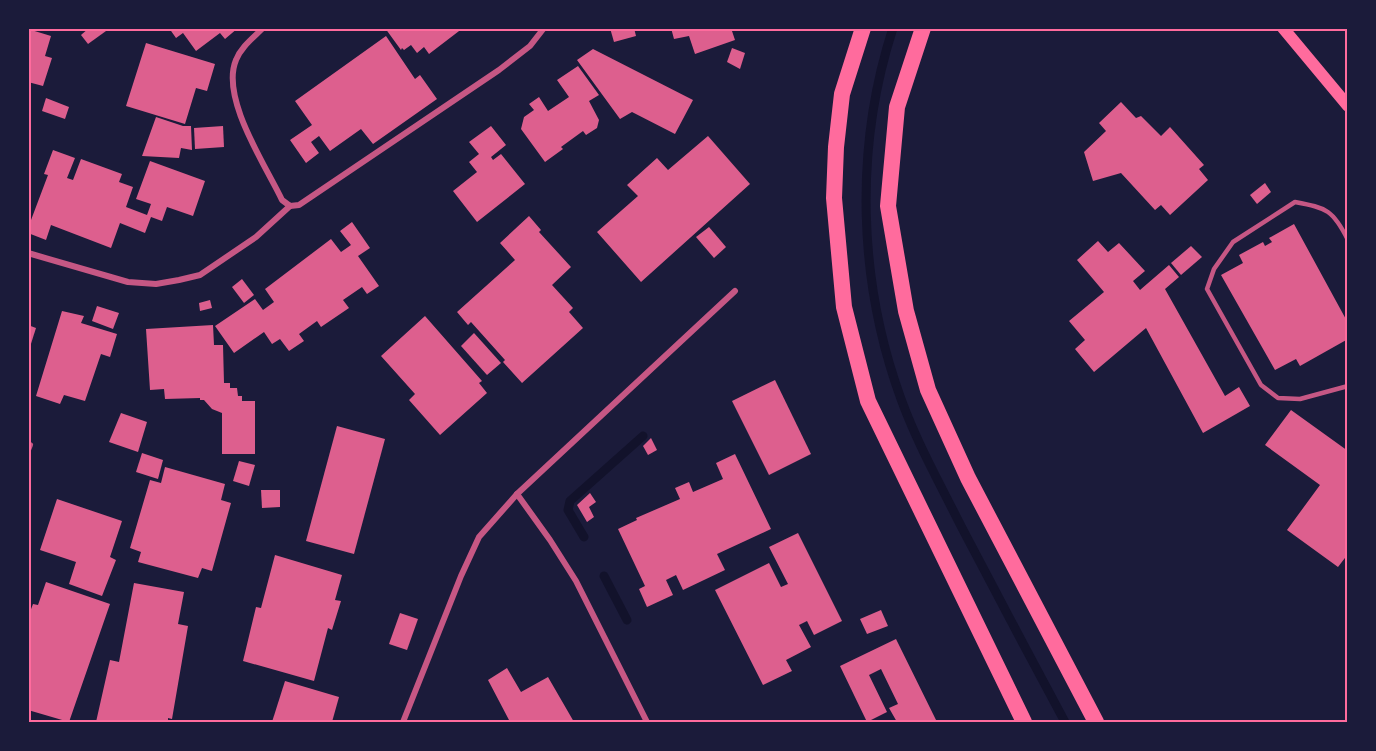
<svg xmlns="http://www.w3.org/2000/svg" width="1376" height="751" viewBox="0 0 1376 751" font-family="'DM Sans',sans-serif">
	<style>
		.lines { fill: none; stroke-linecap: round; stroke-linejoin: round }
		.stream { stroke: #12122b; stroke-width: 9 }
		.building { fill: #dd5f8e }
		.service { stroke: #c65784; stroke-width: 4.5 }
		.minor { stroke: #c65784; stroke-width: 6 }
		.secondary { stroke: #ff6b9d; stroke-width: 12 }
		.trunk { stroke: #ff6b9d; stroke-width: 16 }
		.neatline { fill: none; stroke: #ff6b9d; stroke-width: 2 }
	</style>
	<rect width="100%" height="100%" fill="#1b1b3a"/>
	<g class="lines">
		<!-- stream -->
		<g class="stream">
			<path d="M893,28c-39,120 -35,253 8,371 16,44 39,85 60,127 34,65 69,131 104,196"/>
			<path d="M584,537l-16,-27 2,-9 73,-65"/>
			<path d="M604,576l23,44"/>
		</g>
	</g>
	<!-- building -->
	<g class="building">
		<path d="M89,28h15l2,3 -18,13 -7,-9z"/>
		<path d="M169,28h69l-13,11 -5,-6 -24,18 -13,-18 -7,5z"/>
		<path d="M385,28h78l-34,26 -5,-7 -7,6 -6,-8 -7,5 -2,-2 -1,2z"/>
		<path d="M610,28h24l2,8 -22,6z"/>
		<path d="M671,28h60l4,12 -40,14 -6,-18 -15,3z"/>
		<path d="M28,29l23,7 -6,20 7,2 -9,28 -15,-4z"/>
		<path d="M386,36l29,43 5,-4 17,24 -64,45 -12,-15 -31,22 -11,-15 -8,6 8,11 -13,10 -16,-23 22,-15 -17,-24z"/>
		<path d="M146,43l69,21 -8,27 -11,-3 -11,36 -59,-18z"/>
		<path d="M732,48l13,5 -5,16 -13,-7z"/>
		<path d="M593,49l100,51 -18,34 -43,-22 -12,7 -43,-59z"/>
		<path d="M578,66l21,29 -10,6 10,19 -2,8 -11,7 -3,-4 -22,16 2,2 -18,13 -24,-33 3,-12 10,-7 -5,-6 10,-7 9,14 21,-14 -12,-17z"/>
		<path d="M46,98l23,9 -4,12 -23,-8z"/>
		<path d="M1121,102l15,16 5,-2 20,20 9,-9 34,38 -5,4 9,11 -38,35 -9,-10 -6,5 -34,-37 -28,8 -9,-29 22,-21 -7,-8z"/>
		<path d="M156,117l27,9h8l1,24 -11,-2 -2,10 -37,-2z"/>
		<path d="M223,126l1,21 -29,2 -1,-21z"/>
		<path d="M491,126l15,19 -15,12 2,3 8,-6 24,30 -48,38 -24,-31 24,-19 -8,-10 10,-8 -10,-12z"/>
		<path d="M708,136l42,48 -109,98 -44,-50 41,-36 -11,-11 30,-27 11,12z"/>
		<path d="M53,150l22,8 -8,20 6,2 8,-21 41,15 -3,8 14,5 -7,20 21,8 4,-11 -15,-5 14,-38 55,20 -12,35 -26,-9 -5,14 -11,-4 -6,16 -25,-10 -9,25 -60,-23 -5,15 -18,-7v-5l20,-53 -4,-1z"/>
		<path d="M1265,183l6,9 -14,12 -7,-9z"/>
		<path d="M529,216l12,14 -2,2 32,35 -19,18 21,23 -4,4 14,16 -61,55 -19,-21 2,-2 -34,-38 -3,3 -11,-13 58,-52 -15,-17z"/>
		<path d="M352,222l18,26 -12,8 21,30 -12,8 -5,-7 -19,13 6,8 -28,19 -4,-6 -18,13 5,7 -15,10 -9,-12 -8,5 -8,-12 -30,21 -19,-27 40,-27 8,11 11,-8 -9,-13 66,-50 10,13 10,-7 -11,-14z"/>
		<path d="M1294,224l54,99v16l-48,27 -4,-7 -21,11 -54,-95 22,-12 -4,-8 24,-13 2,4 7,-4 -3,-4z"/>
		<path d="M709,227l17,20 -12,11 -18,-21z"/>
		<path d="M1098,241l10,11 11,-9 26,28 -12,10 7,9 29,-25 10,12 -14,12 60,107 14,-9 11,19 -47,27 -57,-105 -52,44 -19,-23 10,-9 -16,-19 35,-29 -27,-32z"/>
		<path d="M1191,246l11,11 -21,18 -10,-12z"/>
		<path d="M242,279l12,16 -10,8 -12,-16z"/>
		<path d="M210,300l2,8 -12,3 -1,-8z"/>
		<path d="M97,306l22,7 -6,16 -21,-8z"/>
		<path d="M62,311l22,5 -3,7 36,11 -7,23 -9,-3 -16,47 -21,-6 -4,9 -24,-8z"/>
		<path d="M425,316l57,65 -3,2 8,10 -47,42 -31,-35 6,-6 -34,-38z"/>
		<path d="M28,325l8,3 -7,22h-1z"/>
		<path d="M213,325l1,20h9l1,38h6v5h7l1,8h4v5h13v53h-33v-41l-10,-4 -8,-9h-4v-2l-35,1 -1,-10 -14,1 -4,-61z"/>
		<path d="M474,333l27,30 -14,12 -26,-29z"/>
		<path d="M775,380l36,74 -42,21 -37,-74z"/>
		<path d="M1291,410l57,41v103l-10,13 -51,-37 33,-45 -55,-40z"/>
		<path d="M121,413l26,9 -9,30 -29,-10z"/>
		<path d="M337,426l48,13 -31,115 -48,-13z"/>
		<path d="M651,438l6,12 -9,5 -5,-9z"/>
		<path d="M142,453l21,7 -5,19 -22,-7z"/>
		<path d="M735,454l36,75 -54,25 8,16 -42,20 -7,-15 -10,5 7,15 -26,12 -8,-18 6,-3 -27,-57 19,-9 -1,-2 44,-19 -5,-11 14,-6 4,10 30,-13 -7,-16z"/>
		<path d="M239,461l16,4 -6,21 -16,-5z"/>
		<path d="M165,467l60,17 -4,16 10,3 -19,68 -10,-3 -4,10 -60,-16 3,-10 -11,-4 20,-68 11,3z"/>
		<path d="M261,490h19v17l-18,1z"/>
		<path d="M590,493l6,9 -7,5 5,10 -7,5 -10,-17z"/>
		<path d="M57,499l65,22 -12,36 6,3 -14,36 -33,-12 7,-22 -36,-12z"/>
		<path d="M798,533l44,88 -28,14 -7,-14 -8,4 12,22 -25,13 6,11 -29,14 -48,-95 54,-27 12,24 7,-3 -19,-37z"/>
		<path d="M275,555l67,20 -7,25 6,1 -9,29 -4,-2 -14,53 -71,-20 13,-54 5,1z"/>
		<path d="M46,582l64,22 -41,118 -41,-12v-93l5,-13 5,1z"/>
		<path d="M134,583l50,9 -6,32 10,2 -16,93 -4,-1v4h-72l14,-62 9,2z"/>
		<path d="M881,610l7,16 -21,8 -7,-15z"/>
		<path d="M400,613l18,6 -11,31 -18,-6z"/>
		<path d="M896,639l41,83h-40l-8,-14 9,-4 -17,-35 -12,6 18,37 -20,10 -27,-56z"/>
		<path d="M507,668l14,24 27,-15 26,45h-69l4,-2 -21,-40z"/>
		<path d="M285,681l54,16 -7,25h-60z"/>
	</g>
	<g class="lines">
		<!-- service -->
		<path class="service" d="M1348,240c-15,-30 -21,-32 -53,-38l-62,40 -19,27 -7,20 54,96 17,13 22,1 48,-13"/>
		<!-- minor -->
		<g class="minor">
			<path d="M263,28c-10,10 -22,19 -27,32 -16,38 30,106 46,140l8,6 9,-1 200,-135 31,-24 14,-18"/>
			<path d="M28,253l100,29 28,2 23,-4 21,-5 56,-38 34,-31"/>
			<path d="M28,450l2,-5"/>
			<path d="M517,494l33,46 26,41 71,141"/>
			<path d="M403,722l58,-146 18,-39 38,-43 218,-203"/>
		</g>
		<!-- secondary -->
		<path class="secondary" d="M1283,28l65,78"/>
		<!-- trunk -->
		<g class="trunk">
			<path d="M863,28l-21,66 -6,53 -2,51 10,109 24,94 156,321"/>
			<path d="M923,28l-26,79 -9,99 18,105 22,79 40,88 128,244"/>
		</g>
	</g>
	<!-- border -->
	<rect width="1376" height="751" fill="none" stroke="#1b1b3a" stroke-width="60"/>
	<rect x="30" y="30" width="1316" height="691" class="neatline"/>
</svg>
